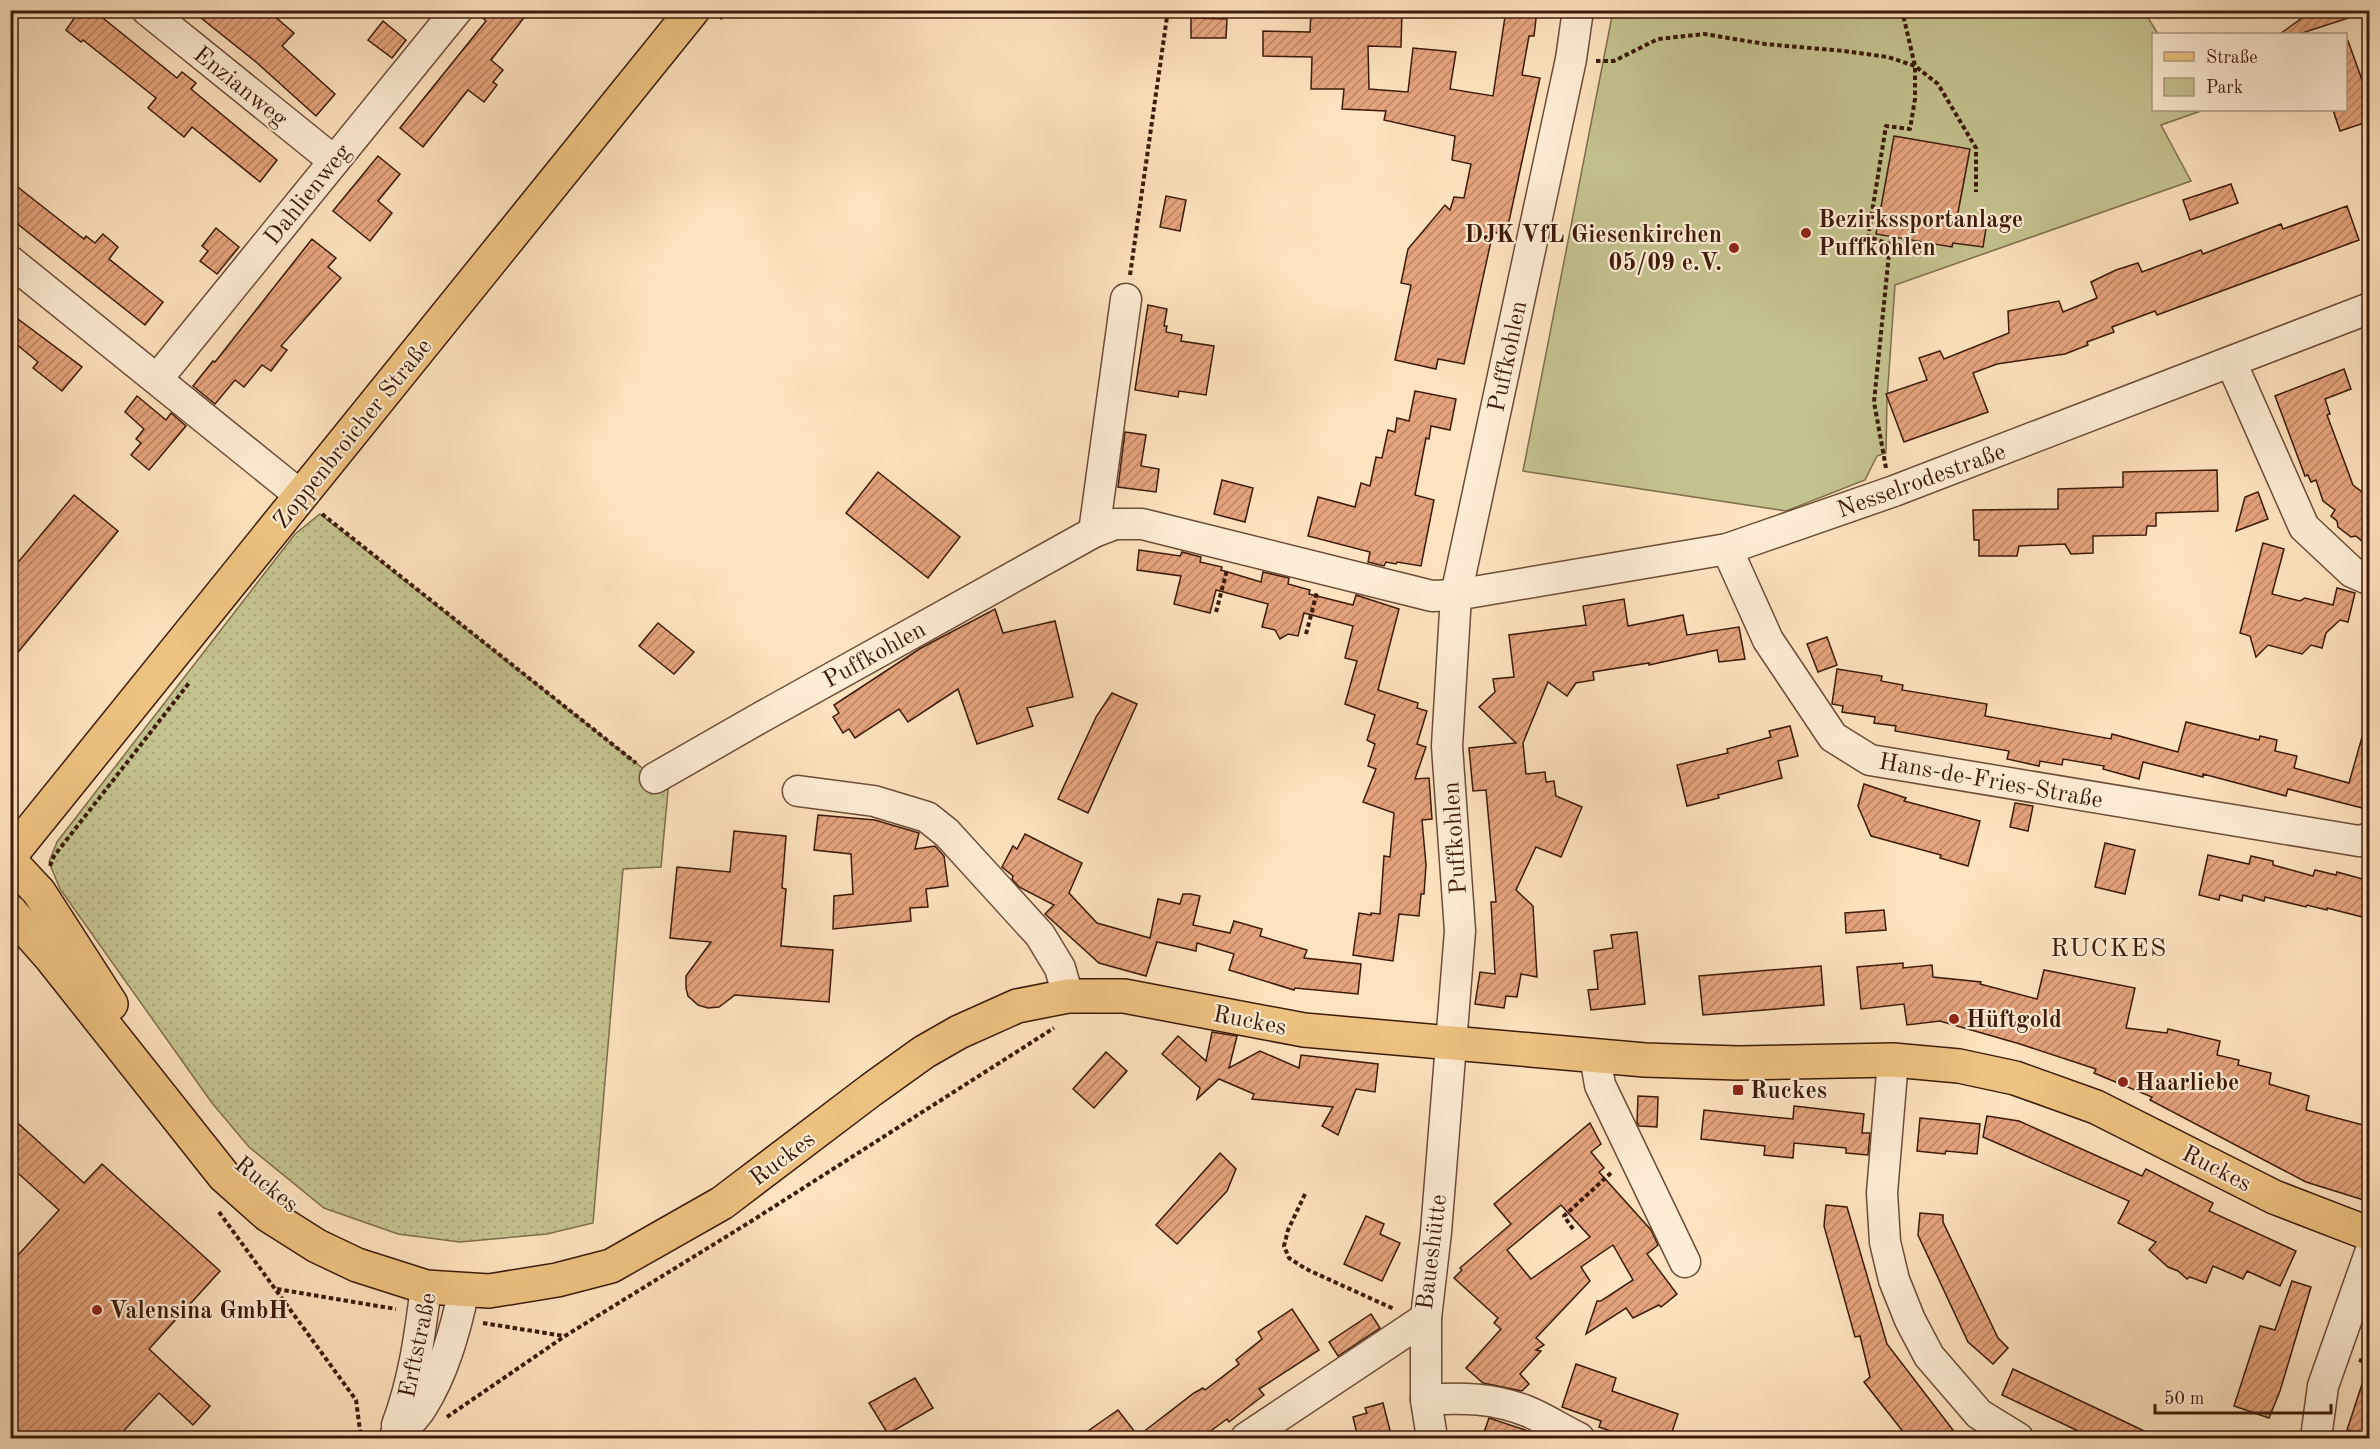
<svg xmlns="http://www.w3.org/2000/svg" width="2380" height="1449" viewBox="0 0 2380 1449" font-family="'Old Standard TT',serif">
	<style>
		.green { fill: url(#green-dots); stroke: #806e4c; stroke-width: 1.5 }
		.pitch { fill: #c4c38f; stroke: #806e4c; stroke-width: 1.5 }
		.building { fill: url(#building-hatch); stroke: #3c1a0a; stroke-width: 1.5; fill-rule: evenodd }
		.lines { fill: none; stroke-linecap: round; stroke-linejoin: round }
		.minor-casing { stroke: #6c4c37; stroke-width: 33 }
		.major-casing { stroke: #3c1a0a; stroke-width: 36 }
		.path { stroke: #3c1a0a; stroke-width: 4; stroke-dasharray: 4.5 3; stroke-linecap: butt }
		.minor { stroke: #feedd5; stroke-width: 30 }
		.major { stroke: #eec280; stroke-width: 33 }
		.poi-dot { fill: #8f2418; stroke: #feedd5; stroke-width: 2 }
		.labels { text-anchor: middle; stroke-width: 4.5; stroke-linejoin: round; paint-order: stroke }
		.street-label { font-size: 24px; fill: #3c1a0a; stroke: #feedd5 }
		.poi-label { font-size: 24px; font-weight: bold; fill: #3c1a0a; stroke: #feedd5; text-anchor: start }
		.neighbourhood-label { font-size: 26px; letter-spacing: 1.5px; fill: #3c1a0a; stroke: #feedd5 }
	</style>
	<defs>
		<pattern id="green-dots" width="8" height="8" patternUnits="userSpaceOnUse" patternTransform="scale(1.5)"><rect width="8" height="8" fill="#c4c38f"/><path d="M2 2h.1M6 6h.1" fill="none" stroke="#a9a77a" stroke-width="1.8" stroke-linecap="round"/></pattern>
		<pattern id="building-hatch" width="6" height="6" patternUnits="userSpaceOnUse" patternTransform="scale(1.5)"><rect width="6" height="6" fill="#e6a47e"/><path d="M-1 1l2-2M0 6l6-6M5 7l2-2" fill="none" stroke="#bc8565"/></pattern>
	</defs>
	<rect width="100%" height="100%" fill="#fde3bf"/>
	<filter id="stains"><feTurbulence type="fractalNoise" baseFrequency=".00333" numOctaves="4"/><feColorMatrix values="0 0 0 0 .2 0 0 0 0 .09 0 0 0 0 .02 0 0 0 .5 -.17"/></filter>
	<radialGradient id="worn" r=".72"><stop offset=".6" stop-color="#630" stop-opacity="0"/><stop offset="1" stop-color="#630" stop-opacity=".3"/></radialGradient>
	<!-- green -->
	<path class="green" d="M320,514l335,264 14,2 -8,87 -38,2 -30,354 -46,11 -87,8 -62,-8 -74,-26 -75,-61 -37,-44 -152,-214 -11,-27 8,-20 238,-308z"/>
	<!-- pitch -->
	<path class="pitch" d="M2096,10l2,4 6,-3h40l14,23h-4v76l47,1 -40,14 30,56 -296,104 -8,115 -1,53 -9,3 -12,24 -79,31 -263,-40 90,-460z"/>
	<!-- building -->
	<g class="building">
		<path d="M80,10h13l84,68 5,-6 14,11 -5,6 86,71 -17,22 -68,-55 -8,10 -36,-29 8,-10 -73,-58 -2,2 -15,-12z"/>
		<path d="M191,10h76l27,23 -12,13 53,48 -19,22 -60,-54z"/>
		<path d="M474,10h56l-39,50 12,10 -10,12 4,3 -13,17 -16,-12 -45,57 -23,-19 86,-107z"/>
		<path d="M1311,10h91l-1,37 -33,-1 1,43 39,3 5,-44 43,4 -6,37 43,7 13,-86h31l-3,26h-5l-7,39 18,3 -34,157 -13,-3 -29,132 -26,-5 -2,10 -41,-9 16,-75 -10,-2 7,-34 37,-44 5,5 4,-13 10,1 7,-34 -19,-4 3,-24 -71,-16 2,-9 -44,-2 2,-20h-33l1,-32 -49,-1v-25l47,1z"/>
		<path d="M2313,10h48v4l-62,20h-19z"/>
		<path d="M1191,18l36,1 -1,19h-35z"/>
		<path d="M383,21l23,19 -14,18 -24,-18z"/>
		<path d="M2348,41l22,61v19l-30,10 -7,-21h13v-68z"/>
		<path d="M1894,136l76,13 -14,74 30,5 -3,19 -30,-4 -1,4 -76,-13z"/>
		<path d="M378,156l22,18 -22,27 14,12 -22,28 -37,-30z"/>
		<path d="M10,181l74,58 2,-3 9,7 8,-9 15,13 -9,12 54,43 -18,23 -135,-107z"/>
		<path d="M2231,184l7,19 -48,17 -7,-20z"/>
		<path d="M1166,196l20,4 -6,31 -20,-4z"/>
		<path d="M2347,206l12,34 -202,75 -2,-4 -43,16 2,5 -27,10 1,3 -23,9 -68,10 -24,9 15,39 -84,30 -18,-48 41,-14 -8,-22 21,-7 4,8 65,-26 -1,-22 51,-10 4,11 34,-14 -6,-16 25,-12 22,-7 4,9 59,-22 2,4 78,-30 2,5z"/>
		<path d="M216,228l23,19 -22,27 -17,-13 8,-10 -6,-5z"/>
		<path d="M312,239l24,19 -8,9 13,11 -60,68 6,4 -16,21 -9,-6 -18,22 -9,-7 -20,24 -22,-18 20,-25 2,1z"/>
		<path d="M1148,305l19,4 -3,17h3l-1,6 16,3 -1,6 33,5 -8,49 -27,-4 -1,6 -43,-7z"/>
		<path d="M10,313l72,54 -20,24 -29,-23 5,-6 -28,-23z"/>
		<path d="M2344,369l7,20 -26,10 5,15 -3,1 26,70 17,13v50l-14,-12 -5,1 -13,-10 -1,-6 -6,-5 4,-6 -12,-9 -7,-21 -5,2 -3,-7 -3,1 -30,-80z"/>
		<path d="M1415,391l41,8 -6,31 -19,-4 -2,13 -3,-1 -11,57 19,5 -13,66 -24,-4 -1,2 -10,-2 -2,4 -16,-4 2,-10 -62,-16 10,-39 37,10 6,-24 9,3 6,-29 6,1 6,-28 7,2 2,-14 12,3z"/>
		<path d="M137,396l29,24 5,-7 15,13 -37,44 -18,-15 10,-12 -5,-4 8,-10 -19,-17z"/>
		<path d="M1125,432l21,3 -5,31 18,3 -3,23 -38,-5z"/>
		<path d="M2217,470l1,41 -62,2v13h-9l-1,9 -53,1v17l-22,1 -6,-10 -46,2 -2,10h-38v-16h-5l-1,-30 85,-1v-20l65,-2v-15z"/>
		<path d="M878,472l82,65 -32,41 -82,-65z"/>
		<path d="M1222,480l31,8 -8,34 -31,-8z"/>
		<path d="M2258,492l10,27 -32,12 9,-34z"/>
		<path d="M74,495l44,36 -108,131v-90z"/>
		<path d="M2263,543l21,6 -12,45 28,7 5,-3 28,7 4,-17 18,5 -7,29 -8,-2 -14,13 -4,15 -11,-3 -9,9 -34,-9 -12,12 -6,-21 -10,-3z"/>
		<path d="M1139,550l41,6 2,-4 19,5 -1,5 22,5 -1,3 40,12 2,-10 26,6 -1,6 22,6 -1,4 44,11 3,-10 43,14 -21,81 40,13 -1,5 10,3 -10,33 9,3 -11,32 14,-1 3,41 -10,1 4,45 -2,29h-3l-2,22 -20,-2 -6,47 -40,-6 6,-42 12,2v-2l9,1 4,-58 6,1 4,-44 -31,-11 13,-33 -8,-3 7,-22 -8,-4 8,-25 -30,-11 12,-43 -12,-3 8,-32 -49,-13 -6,23 -10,-2 -8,5 -5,-9 -13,-3 6,-23 -52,-14 -6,23 -36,-9 7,-28 -44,-6z"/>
		<path d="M1624,599l4,27 55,-11 4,20 52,-8 6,32 -26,3 -2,-12 -68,15v-2l-56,9 1,8 -18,3 -9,13 -19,-14 -25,61 3,31 19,-2 1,10 8,-1 2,15 26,11 -21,50 -25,-10 -20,43 17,16 4,71 -16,-3 -4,23 -11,-1 -2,12 -29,-4 5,-32 15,2 -4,-72h5l-10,-112 -13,1 -4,-43 47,-5 -37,-36 16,-15 -2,-13 21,-2 -5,-42 77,-10 -3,-19z"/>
		<path d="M995,609l8,24 52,-12 18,76 -46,11 6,18 -56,18 -19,-55 -50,33 -9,-13 -44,29 -6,-9 -6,4 -10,-16 6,-4 -5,-8 87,-57z"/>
		<path d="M658,623l36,29 -20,22 -35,-28z"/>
		<path d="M1827,637l10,28 -19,7 -11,-28z"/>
		<path d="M1837,669l45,7 -1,5 22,4 -1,5 85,14 -2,12 126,23 1,-5 66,18 8,-30 73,18 1,-4 17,4 -2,11 22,5 -3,12 55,15 15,-53 6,1v79l-82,-21 -2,7 -83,-22v3l-60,-15 -4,17 -36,-10 1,-3 -41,-7 -1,6 -22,-4 -1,5 -32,-7 2,-8 -114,-20 1,-5 -22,-3 1,-6 -33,-5 1,-6 -11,-2z"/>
		<path d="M1112,693l25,11 -49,109 -30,-14 38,-82z"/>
		<path d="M1790,726l8,30 -20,5 4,17 -64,17 1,3 -32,8 -10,-41 51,-12 -1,-4 44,-12 -2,-6z"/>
		<path d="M1864,784l42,14 -2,3 76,20 -12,45 -28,-8 1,-3 -70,-19 -13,-30z"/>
		<path d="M2015,803l18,3 -5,25 -18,-4z"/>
		<path d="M818,815l57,5 44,13 -4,16 20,-3 9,10 4,30 -22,3 2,18 -18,1 1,13 -78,8 1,-33 19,-2 -2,-40 -37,-4z"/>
		<path d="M734,831l52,5 -4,52 4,1 -5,57 52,4 -4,52 -94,-7 -16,12 -11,1 -10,-3 -10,-9 -2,-8v-12l25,-34 -41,-4 7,-71 53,5z"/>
		<path d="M1025,834l57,29 -13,30 28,30 53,15 8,-39 22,5 3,-10h8l9,2 -7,29 37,8 4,-12 28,8 -2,7 47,14 -3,8 57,6 -3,30 -63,-6 -1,2 -65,-20 5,-16 -37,-11 -1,8 -39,-9 -11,34 -47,-13 -54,-49 9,-9 -35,-18 -7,-8 1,-3 -11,-9 11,-21 4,3z"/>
		<path d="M2105,843l30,7 -10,44 -30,-7z"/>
		<path d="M2208,855l41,9 2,-8 22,5v4l40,11 2,-6 21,5 1,-3 33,9v38l-43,-11v2l-20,-5 -1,2 -41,-10 -1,4 -21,-6 -1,6 -22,-6 -1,5 -20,-5z"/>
		<path d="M1884,910l2,20 -40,3 -1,-20z"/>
		<path d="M1637,932l8,72 -54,6 -3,-20 10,-1 -4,-38 19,-3 -2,-13z"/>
		<path d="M1903,963v5l29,-3 1,12 48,5 -1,2 57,15 7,-29 91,18 -9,40 41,5 1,-4 52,12 -3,14 22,5 -1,5 33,8 -2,11 40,12 -3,14 61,16 -3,12 6,1v11l-5,14 5,2v36l-64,-20 -156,-82 2,-3 -58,-24 2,-4 -76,-25 -80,-23 -33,4 -3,-21 -43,5 -4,-42z"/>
		<path d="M1821,966l3,39 -121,10 -4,-39z"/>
		<path d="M1212,1032l25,4 -8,32 31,-17 39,17 2,-13 77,9 -3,28 -19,-3 -18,46 -16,-9 11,-19 -81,-8 2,-5 -35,-15 -22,20 3,-11 -38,-34 16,-18 28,25z"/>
		<path d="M1106,1052l21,19 -33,37 -21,-19z"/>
		<path d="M1638,1096l20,1 -1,30 -18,-1 -2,-4z"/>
		<path d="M1794,1106l70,8 -2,19h8l-2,22 -22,-2v-5l-52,-5 -1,15 -29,-3 1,-9 -64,-7 3,-29 89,9z"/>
		<path d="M10,1116l74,67 18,-19 118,107 -71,78 61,57 -17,19 -34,-32 -42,45h-107v-174l49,-54 -49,-44z"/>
		<path d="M1987,1116l32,5 123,55 4,-7 67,34 -4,8 87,40 -16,35 -33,-15 -4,8 -30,-13 -7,17 -16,-6 -3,2 -9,-8 -10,-4 -19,-17 7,-8 -38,-19 11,-22 -146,-64z"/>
		<path d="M1920,1118l60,6 -3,30 -31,-3 -1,3 -28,-3z"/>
		<path d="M1590,1123l11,21 -10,8 13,16 -5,4 52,58 7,15 -11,9 30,40 -16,13 -2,-2 -26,13 -7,-10 -40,26 11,-33h4l32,-21 -20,-35 -32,22 9,14 -54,57 8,7 -8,5 5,1 -21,23 9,10 -7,7 -39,-8 -17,-15 35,-39 -7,-6 4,-5 -44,-40 8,-8 -2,-2 51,-44 -17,-20zM1561,1205l29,32 -59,42 -24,-29z"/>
		<path d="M1220,1153l16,16 -9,22 -50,53 -21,-19z"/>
		<path d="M1826,1205l21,2 40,137 66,86 -11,8h-34l-44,-56 6,-5 -10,-41 -5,1 -31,-111z"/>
		<path d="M1920,1213l23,2v7l55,116 10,10 -15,16 -25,-22 -50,-107z"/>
		<path d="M1366,1216l18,8 -4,10 20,9 -18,38 -38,-17z"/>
		<path d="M2292,1281l19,6 -31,104 -11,27 -35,-12 26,-80 15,4z"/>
		<path d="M1292,1309l27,41 -60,39 5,6 -35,27 -2,-3 -26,19h-123l40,-28 20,26 56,-43 9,-5 2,2 34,-26 -3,-4 26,-21 -4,-7z"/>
		<path d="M1371,1314l9,14 -42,28 -9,-14z"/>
		<path d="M1576,1364l40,14 -4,13 66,23 -8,24h-52l1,-4 -20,-7 2,-6 -39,-14z"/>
		<path d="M2013,1369l68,32 78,37h-66l-91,-43z"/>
		<path d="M2366,1372l4,1v64l-23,-7z"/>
		<path d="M915,1378l18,30 -45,26 -19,-31z"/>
		<path d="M1383,1403l9,35h-34l-5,-21 14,-4 -2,-5z"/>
		<path d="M1489,1418l45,15 5,3 -1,2h-56z"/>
	</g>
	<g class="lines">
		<!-- minor casing -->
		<g class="minor-casing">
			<g id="minor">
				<path d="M147,10l187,151"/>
				<path d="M10,261l291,235"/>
				<path d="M2231,362l73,165 48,45 18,8"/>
				<path d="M158,378l299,-368"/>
				<path d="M1094,532l32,-233"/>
				<path d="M1727,549l41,91 65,97 37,23 489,81 11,-3"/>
				<path d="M655,778l103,-59 336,-187 21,-8h27l290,72 24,-1 271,-46 167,-58 476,-183"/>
				<path d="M798,791l76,10 53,16 20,16 93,102 20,33 8,28"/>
				<path d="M1595,1056l5,29 85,177"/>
				<path d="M1893,1060l-11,133 3,49 9,38 16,40 19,36 50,58 39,24"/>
				<path d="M1426,1318v82l6,38"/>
				<path d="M1426,1400c35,-3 69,-2 103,12 17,7 33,18 50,26"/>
				<path d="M397,1425c17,-45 23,-91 29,-138"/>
				<path d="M394,1438c9,-9 21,-19 28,-31 22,-35 33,-76 42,-117"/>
				<path d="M1246,1438l180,-120 10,-86 24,-301 -13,-185 9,-151 115,-536 7,-49"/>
				<path d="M2316,1438l7,-52 47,-133"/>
			</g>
		</g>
		<!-- major casing -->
		<g class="major-casing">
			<g id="major">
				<path d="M10,856l683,-846"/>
				<path d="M10,861l29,31 72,112"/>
				<path d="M10,911l42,48 172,217 44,39 49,31 40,19 69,22 63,4 68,-11 54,-14 111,-63 149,-113 53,-38 35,-20 58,-26 51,-10h56l180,34 341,30 93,3 155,-3 66,6 56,12 81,29 178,90 96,37"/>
			</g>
		</g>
		<!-- path -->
		<g class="path">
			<path d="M1783,10h44"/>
			<path d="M720,19l6,-9"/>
			<path d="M1596,61h18l44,-22 46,-5 61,10 79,7 44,6 27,9 23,18 38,64v44"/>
			<path d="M1130,275l38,-265"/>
			<path d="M1886,468l-12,-66 16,-158 -22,-7 18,-111 24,3 5,-30v-33l-13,-56"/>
			<path d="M322,514l314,249"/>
			<path d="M1216,612l11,-42"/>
			<path d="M1306,634l11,-42"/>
			<path d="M50,866l4,-10 135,-173"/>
			<path d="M1305,1194l-17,36 -4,16 5,12 17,11 88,40"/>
			<path d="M219,1212l137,188 5,38"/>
			<path d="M1573,1229l-9,-13 48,-44"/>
			<path d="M277,1289l119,20"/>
			<path d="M483,1323l81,13"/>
			<path d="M2359,1360l11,3"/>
			<path d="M447,1417l118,-81 185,-114 304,-194"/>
		</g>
		<!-- minor -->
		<use href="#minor" class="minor"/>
		<!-- major -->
		<use href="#major" class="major"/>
	</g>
	<!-- markers -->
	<g class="poi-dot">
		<circle cx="1806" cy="233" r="6"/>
		<circle cx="1734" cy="248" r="6"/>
		<circle cx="1954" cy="1019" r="6"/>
		<circle cx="2123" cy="1082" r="6"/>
		<rect x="1732" y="1084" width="12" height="12" rx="3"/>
		<circle cx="97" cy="1310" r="6"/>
	</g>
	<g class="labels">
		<!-- street labels -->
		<g class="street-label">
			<text transform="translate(241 86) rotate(39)" y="8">Enzianweg</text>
			<text transform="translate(307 194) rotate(-51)" y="8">Dahlienweg</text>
			<text transform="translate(1507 356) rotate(-78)" y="8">Puffkohlen</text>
			<text transform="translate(352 433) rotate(-51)" y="8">Zoppenbroicher Straße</text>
			<text transform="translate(1921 480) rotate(-20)" y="8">Nesselrodestraße</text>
			<text transform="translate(874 654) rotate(-29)" y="8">Puffkohlen</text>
			<text transform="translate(1991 780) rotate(10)" y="8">Hans-de-Fries-Straße</text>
			<text transform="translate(1454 838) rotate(-94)" y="8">Puffkohlen</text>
			<text transform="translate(1250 1020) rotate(11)" y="8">Ruckes</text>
			<text transform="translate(782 1158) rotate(-37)" y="8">Ruckes</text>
			<text transform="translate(2217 1168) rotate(27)" y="8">Ruckes</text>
			<text transform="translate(267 1184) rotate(39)" y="8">Ruckes</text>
			<text transform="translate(1431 1252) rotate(-83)" y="8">Baueshütte</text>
			<text transform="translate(417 1345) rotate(-78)" y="8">Erftstraße</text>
		</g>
		<!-- poi labels -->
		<g class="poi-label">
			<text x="1818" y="227">Bezirkssportanlage<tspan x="1818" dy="28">Puffkohlen</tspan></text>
			<text x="1722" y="242" text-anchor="end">DJK VfL Giesenkirchen<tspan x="1722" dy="28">05/09 e.V.</tspan></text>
			<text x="1966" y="1027">Hüftgold</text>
			<text x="2135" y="1090">Haarliebe</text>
			<text x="1750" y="1098">Ruckes</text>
			<text x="109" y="1318">Valensina GmbH</text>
		</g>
		<!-- neighbourhood labels -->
		<g class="neighbourhood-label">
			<text x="2109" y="956">RUCKES</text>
		</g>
	</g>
	<!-- margin -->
	<rect width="2380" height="1449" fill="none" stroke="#fde3bf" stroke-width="36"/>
	<rect x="12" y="12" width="2356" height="1425" fill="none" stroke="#3c1a0a" stroke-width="3"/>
	<rect x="18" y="18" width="2344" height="1413" fill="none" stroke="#3c1a0a" stroke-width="1.5"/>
	<!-- legend -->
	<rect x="2152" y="33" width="195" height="78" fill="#feedd5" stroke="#b09984" stroke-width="1.5"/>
	<rect x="2164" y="52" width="30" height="9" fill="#eec280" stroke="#b09984" stroke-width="1.5"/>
	<text x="2206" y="63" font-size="18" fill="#3c1a0a">Straße</text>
	<rect x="2164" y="78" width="30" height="18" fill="#c4c38f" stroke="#b09984" stroke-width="1.5"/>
	<text x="2206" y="93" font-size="18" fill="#3c1a0a">Park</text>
	<!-- scale -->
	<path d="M2155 1404v9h176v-9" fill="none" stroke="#3c1a0a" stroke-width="3"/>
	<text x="2164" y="1404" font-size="18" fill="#3c1a0a" stroke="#feedd5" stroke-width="4.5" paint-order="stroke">50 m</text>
	<rect width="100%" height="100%" filter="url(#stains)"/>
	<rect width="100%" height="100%" fill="url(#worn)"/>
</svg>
